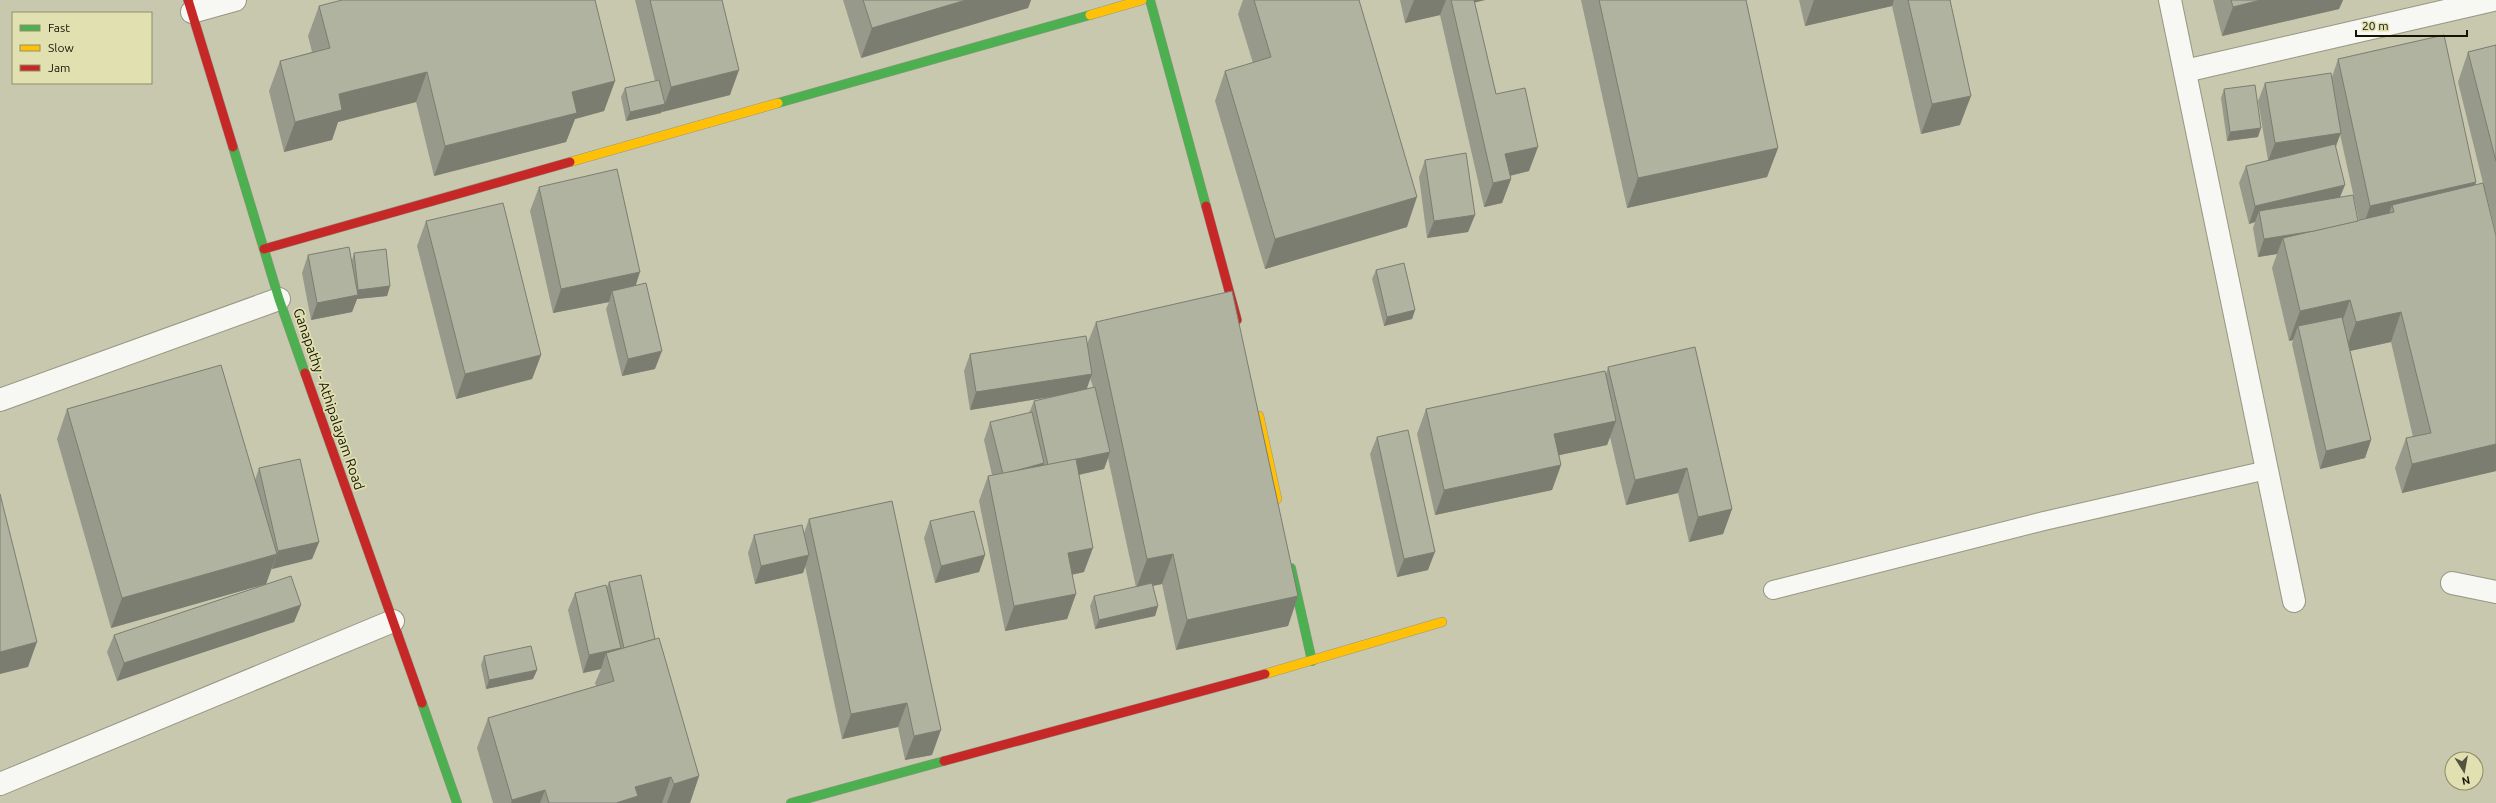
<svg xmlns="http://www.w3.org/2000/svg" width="2496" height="803" viewBox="0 0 2496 803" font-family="Ubuntu,sans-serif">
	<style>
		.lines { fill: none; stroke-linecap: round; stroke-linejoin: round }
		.lane-casing { stroke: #969683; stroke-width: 20 }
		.street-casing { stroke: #969683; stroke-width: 24 }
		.fast-casing { stroke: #969683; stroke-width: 10 }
		.slow-casing { stroke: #969683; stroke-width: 10 }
		.jam-casing { stroke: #969683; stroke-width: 10 }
		.lane { stroke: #f7f7f3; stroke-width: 18 }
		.street { stroke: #f7f7f3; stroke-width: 22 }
		.fast { stroke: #4caf50; stroke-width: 9 }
		.slow { stroke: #ffc107; stroke-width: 9 }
		.jam { stroke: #c62828; stroke-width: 9 }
		.wall { fill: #979a8a; fill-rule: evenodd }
		.shaded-wall { fill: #7b7d70 }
		.building { fill: #b0b3a0; stroke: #7b7d70 }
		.labels { text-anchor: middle; stroke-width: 3.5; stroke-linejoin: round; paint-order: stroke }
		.street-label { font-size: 14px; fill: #151404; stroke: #e0e0b0 }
	</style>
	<rect width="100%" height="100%" fill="#c8c8ae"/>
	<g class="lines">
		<!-- lane casing -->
		<g class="lane-casing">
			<path id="lane" d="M1773,590l271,-69 223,-51"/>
		</g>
		<!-- street casing -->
		<g class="street-casing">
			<g id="street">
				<path d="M2170,0l124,601"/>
				<path d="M192,12l43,-12"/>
				<path d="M2185,71l308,-71"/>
				<path d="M0,400l279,-101"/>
				<path d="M2452,583l44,9"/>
				<path d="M0,784l393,-163"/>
			</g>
		</g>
		<!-- fast casing -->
		<g class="fast-casing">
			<g id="fast">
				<path d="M1150,0l56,206"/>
				<path d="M778,103l312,-88"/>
				<path d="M233,147l46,152 26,74"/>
				<path d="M1291,568l21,93"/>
				<path d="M422,703l35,100"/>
				<path d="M791,803l153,-42"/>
			</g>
		</g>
		<!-- slow casing -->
		<g class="slow-casing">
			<g id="slow">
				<path d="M1090,15l52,-15"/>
				<path d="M570,162l208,-59"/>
				<path d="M1259,416l18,83"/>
				<path d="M1265,674l177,-52"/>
			</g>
		</g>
		<!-- jam casing -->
		<g class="jam-casing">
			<g id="jam">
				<path d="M188,0l45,147"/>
				<path d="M1206,206l31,114"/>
				<path d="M264,249l306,-87"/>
				<path d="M305,373l117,330"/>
				<path d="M944,761l321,-87"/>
			</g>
		</g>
		<!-- lane -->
		<use href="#lane" class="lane"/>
		<!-- street -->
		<use href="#street" class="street"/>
		<!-- fast -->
		<use href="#fast" class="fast"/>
		<!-- slow -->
		<use href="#slow" class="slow"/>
		<!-- jam -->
		<use href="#jam" class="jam"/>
	</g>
	<!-- wall -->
	<g class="wall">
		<path d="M635,0h87l8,95 -68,17v-1l-1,2 -35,8 -5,-24 4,-9 30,-7z"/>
		<path d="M843,0h188l-3,8 -167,50z"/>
		<path d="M1243,0h116l48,227 -142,42 -50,-168 10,-30 28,-8 -15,-49z"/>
		<path d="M1400,0h85l-11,2 22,92 33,77 -19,5 1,3 -9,24 -18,4 -44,-192 -35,8z"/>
		<path d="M1581,0h165l32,148 -11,29 -140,31z"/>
		<path d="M1799,0h151l10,125 -39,9 -29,-128 -87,20z"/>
		<path d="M2213,0h130l-4,9 -117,27z"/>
		<path d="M319,6l296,75 -11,30 -29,8 -9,23 -132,34 -18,-74 -78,20 -6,18 -48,12 -15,-61 11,-30 32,-9 -4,-16z"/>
		<path d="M2496,45v189l-10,-40 10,277 -94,22 -7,-25 11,-30 7,-1 -22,-95 -41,9 21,89 -6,18 -45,11 -28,-125 1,-4 -4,1 -17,-73 5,-14 -19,3 -5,-29 2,-6 -6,2 -10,-41 7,-17 22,-6 -10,-59 7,-18 67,-6 6,-18 138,123 -1,3 8,-2 -25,-101 10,-30zM2340,134l19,87h-1l-18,-24 -4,-50z"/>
		<path d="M2224,89l34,48 -31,4 -6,-43z"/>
		<path d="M1425,160l50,55 -7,17 -41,6 -8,-61z"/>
		<path d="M539,187l97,99 19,83 -33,7 -16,-67 3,-7 -56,11 -23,-102z"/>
		<path d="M426,221l115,134 -9,24 -76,20 -39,-153z"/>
		<path d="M354,253l36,33 -3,10 -30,3 -5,13 -41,8 -9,-47 6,-18 44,5z"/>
		<path d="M1376,270l39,40 -3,9 -28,7 -12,-47z"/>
		<path d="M1096,322l202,274 -10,30 -112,24 -14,-66 -9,2 5,20 -3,10 -60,13 -5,-23 4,-10 42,-9 -28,-129 -4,11 -25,6 5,97 -12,3 4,19 -9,25 -62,12 -26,-130 9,-25 4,-1 -8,-35 6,-18 39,-9 5,-12 16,-4 -80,13 -6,-39 6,-17 117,-10zM1090,378l3,9 -7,2z"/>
		<path d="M1608,367l124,142 -9,25 -34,8 -11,-49 -52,12 -16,-68 -3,8 -48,10 2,10 -9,25 -117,25 -18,-81 9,-25 180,-35z"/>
		<path d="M67,409l188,71 4,-12 60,74 -7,17 -40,10 -1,-1 -5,16 -155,44 -54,-189z"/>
		<path d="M1377,437l51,133 -31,7 -27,-123z"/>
		<path d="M892,501l40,254 -27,5 -7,-33 -56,12 -37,-173 -2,7 -48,11 -7,-31 6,-18 50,-2 5,-14z"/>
		<path d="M930,521l55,34 -6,17 -44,11 -11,-45z"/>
		<path d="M609,582l46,57 44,137 -9,27h-197l-16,-55 11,-30 108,-32 -1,-3 6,-14 -18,4 -15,-63 7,-17 32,-6z"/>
		<path d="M301,605l-7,17 -177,59 -10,-29 7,-17z"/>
		<path d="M484,656l53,14 -4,9 -47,10 -5,-24z"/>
	</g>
	<!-- shaded-wall -->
	<g class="shaded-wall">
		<path d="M966,0h65l-3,8 -167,50 11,-30z"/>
		<path d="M1414,0h32l-6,15 -35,8z"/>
		<path d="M1463,0h22l-24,6z"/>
		<path d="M1814,0h80l-2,6 -87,20z"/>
		<path d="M2261,0h82l-4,9 -117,27 11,-29z"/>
		<path d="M739,70l-9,25 -68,17 9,-25z"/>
		<path d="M427,72l-11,30 -78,20 -6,18 -48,12 11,-30 44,-28z"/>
		<path d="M615,81l-11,30 -29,8 -9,23 -132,34 11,-30 127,-54z"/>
		<path d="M1971,96l-11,29 -39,9 11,-30z"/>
		<path d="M665,104l-4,9 -35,8 4,-9z"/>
		<path d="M2261,128l-3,9 -31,4 3,-9z"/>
		<path d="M2341,133l-7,17 -66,11 7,-18z"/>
		<path d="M1538,147l-9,24 -33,8 9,-25z"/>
		<path d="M1778,148l-11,29 -140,31 11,-30z"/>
		<path d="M1511,179l-9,24 -18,4 9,-24z"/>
		<path d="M2476,182l-8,24 -74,6 -2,-7 -7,20 -23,5 8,-24z"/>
		<path d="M2345,185l-7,17 -79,9 -4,11 -6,2 6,-18z"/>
		<path d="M1417,197l-10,30 -142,42 10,-30z"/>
		<path d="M1475,215l-7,17 -41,6 7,-17z"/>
		<path d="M2358,224l-75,14 -6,16 -19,3 6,-18z"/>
		<path d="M640,272l-8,25 -20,-6 -3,11 -56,11 8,-24z"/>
		<path d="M390,286l-3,10 -30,3 -5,13 -41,8 6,-17 41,-13z"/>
		<path d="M2350,300l-11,30 -41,-4 -5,14 -4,1 11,-30z"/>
		<path d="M1415,310l-3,9 -28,7 3,-9z"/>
		<path d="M2401,312l-10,30 -46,10 11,-30z"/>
		<path d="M662,351l-7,18 -33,7 6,-17z"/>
		<path d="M541,355l-9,24 -76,20 9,-25z"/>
		<path d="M1092,374l-6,17 -116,19 6,-18z"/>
		<path d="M1616,421l-9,24 -61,13 8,-24z"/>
		<path d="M2371,440l-6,18 -45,11 6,-18z"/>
		<path d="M2496,444v27l-94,22 10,-29z"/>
		<path d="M1110,452l-6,17 -62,14 7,-18z"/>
		<path d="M1044,463l-6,18 -35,-7z"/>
		<path d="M1561,465l-9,25 -117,25 9,-25z"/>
		<path d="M1687,468l-9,25 -52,12 9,-25z"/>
		<path d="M1732,509l-9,25 -34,8 9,-25z"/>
		<path d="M319,542l-7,17 -40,10 6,-18z"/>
		<path d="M1093,548l-9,24 -25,5 9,-24z"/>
		<path d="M1435,552l-7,18 -31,7 7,-18z"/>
		<path d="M277,554l-11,30 -155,44 11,-30z"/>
		<path d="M1173,554l-11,30 -26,5 11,-30z"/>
		<path d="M809,555l-6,18 -48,11 6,-18z"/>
		<path d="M985,555l-6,17 -44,11 6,-17z"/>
		<path d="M1076,594l-9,25 -62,12 9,-25z"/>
		<path d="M1298,596l-10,30 -112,24 11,-30z"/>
		<path d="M301,605l-7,17 -177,59 7,-18z"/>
		<path d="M1158,606l-3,10 -60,13 4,-9z"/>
		<path d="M37,642l-9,25 -28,7v-22z"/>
		<path d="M621,648l-6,17 -9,-12 -5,16 -18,4 6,-18z"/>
		<path d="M537,670l-4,9 -47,10 3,-9z"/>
		<path d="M907,703l-9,24 -56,12 9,-25z"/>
		<path d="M941,730l-9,25 -27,5 9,-24z"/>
		<path d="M699,776l-9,27h-23l7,-19z"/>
		<path d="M671,777l-9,26h-46l19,-16z"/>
		<path d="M545,790l-5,13h-29l1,-3z"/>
	</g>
	<!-- building -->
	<g class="building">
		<path d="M342,0h253l20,81 -43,11 5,21 -132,33 -18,-74 -88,22 3,16 -47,12 -15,-61 50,-13 -11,-42z"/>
		<path d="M650,0h72l17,70 -68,17z"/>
		<path d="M863,0h103l-94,28z"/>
		<path d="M1254,0h105l58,197 -142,42 -50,-168 46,-14z"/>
		<path d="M1451,0h23l22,94 29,-6 13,59 -33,7 6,25 -18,4z"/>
		<path d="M1599,0h147l32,148 -140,30z"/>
		<path d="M1908,0h42l21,96 -39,8z"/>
		<path d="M2231,0h30l-28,7z"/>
		<path d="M2444,35l32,147 -106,24 -32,-147z"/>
		<path d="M2496,45v116l-28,-109z"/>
		<path d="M2331,73l10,60 -66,10 -10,-60z"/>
		<path d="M659,80l6,24 -35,8 -5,-24z"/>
		<path d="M2255,85l6,43 -31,4 -6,-43z"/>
		<path d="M2335,144l10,41 -90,21 -9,-40z"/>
		<path d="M1466,153l9,62 -41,6 -9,-61z"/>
		<path d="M617,169l23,103 -79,17 -22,-102z"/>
		<path d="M2483,183l13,53v208l-84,20 -6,-26 25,-5 -30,-121 -45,10 -6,-22 -50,11 -17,-73 111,-26 -2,-7z"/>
		<path d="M2353,195l5,26 -44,10 -50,8 -5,-28z"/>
		<path d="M503,203l38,152 -76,19 -39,-153z"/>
		<path d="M349,247l9,48 -41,8 -9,-48z"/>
		<path d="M386,249l4,37 -32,4 -4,-37z"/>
		<path d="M1404,263l11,47 -28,7 -11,-47z"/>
		<path d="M646,283l16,68 -34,8 -16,-68z"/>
		<path d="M1232,291l66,305 -111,24 -14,-66 -26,5 -51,-237z"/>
		<path d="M2342,317l29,123 -45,11 -28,-125z"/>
		<path d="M1086,336l6,38 -116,18 -6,-38z"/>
		<path d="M1695,347l37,162 -34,8 -11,-49 -52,12 -27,-113z"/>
		<path d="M221,365l56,189 -155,44 -55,-189z"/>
		<path d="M1605,371l11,50 -62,13 7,31 -117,25 -18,-81z"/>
		<path d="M1095,387l15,65 -62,13 -14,-64z"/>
		<path d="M1032,412l12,51 -41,11 -13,-52z"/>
		<path d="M1408,430l27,122 -31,7 -27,-122z"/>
		<path d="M300,459l19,83 -41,9 -19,-83z"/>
		<path d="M1076,459l17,89 -25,5 8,41 -62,12 -26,-130z"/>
		<path d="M0,494l37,148 -37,10z"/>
		<path d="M892,501l49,229 -27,6 -7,-33 -56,11 -42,-195z"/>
		<path d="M974,511l11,44 -44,11 -11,-45z"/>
		<path d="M802,525l7,30 -48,11 -7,-31z"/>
		<path d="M641,575l14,64 -31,9 -15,-66z"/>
		<path d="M291,576l10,29 -177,58 -10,-28z"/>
		<path d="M1152,583l6,23 -59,14 -5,-24z"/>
		<path d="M606,585l15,63 -32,7 -14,-62z"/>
		<path d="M659,638l40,138 -25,8 -3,-7 -36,10 3,9 -22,7h-67l-4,-13 -33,10 -24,-82 126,-37 -8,-28z"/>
		<path d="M531,646l6,24 -48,10 -5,-24z"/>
	</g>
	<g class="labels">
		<!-- street labels -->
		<g class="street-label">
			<text transform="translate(329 399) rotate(71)" y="5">Ganapathy - Athipalayam Road</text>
		</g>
	</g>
	<!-- legend -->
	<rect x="12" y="12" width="140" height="72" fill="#e0e0b0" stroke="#8f8e6b"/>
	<rect x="20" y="25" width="20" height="6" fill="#4caf50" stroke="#8f8e6b"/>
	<text x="48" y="32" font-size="12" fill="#151404">Fast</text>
	<rect x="20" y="45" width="20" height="6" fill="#ffc107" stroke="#8f8e6b"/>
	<text x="48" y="52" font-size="12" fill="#151404">Slow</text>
	<rect x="20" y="65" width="20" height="6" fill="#c62828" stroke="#8f8e6b"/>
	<text x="48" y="72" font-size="12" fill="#151404">Jam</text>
	<!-- north arrow -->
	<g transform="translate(2464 771) rotate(169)"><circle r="19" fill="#e0e0b0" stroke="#8f8e6b"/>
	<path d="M0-3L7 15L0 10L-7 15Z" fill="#54533f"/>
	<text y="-6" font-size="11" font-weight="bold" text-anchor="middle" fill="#151404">N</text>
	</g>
	<!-- scale -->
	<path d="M2356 30v6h111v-6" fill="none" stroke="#151404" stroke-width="2"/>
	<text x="2362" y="30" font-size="12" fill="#151404" stroke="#e0e0b0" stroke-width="3" paint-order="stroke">20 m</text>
</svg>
